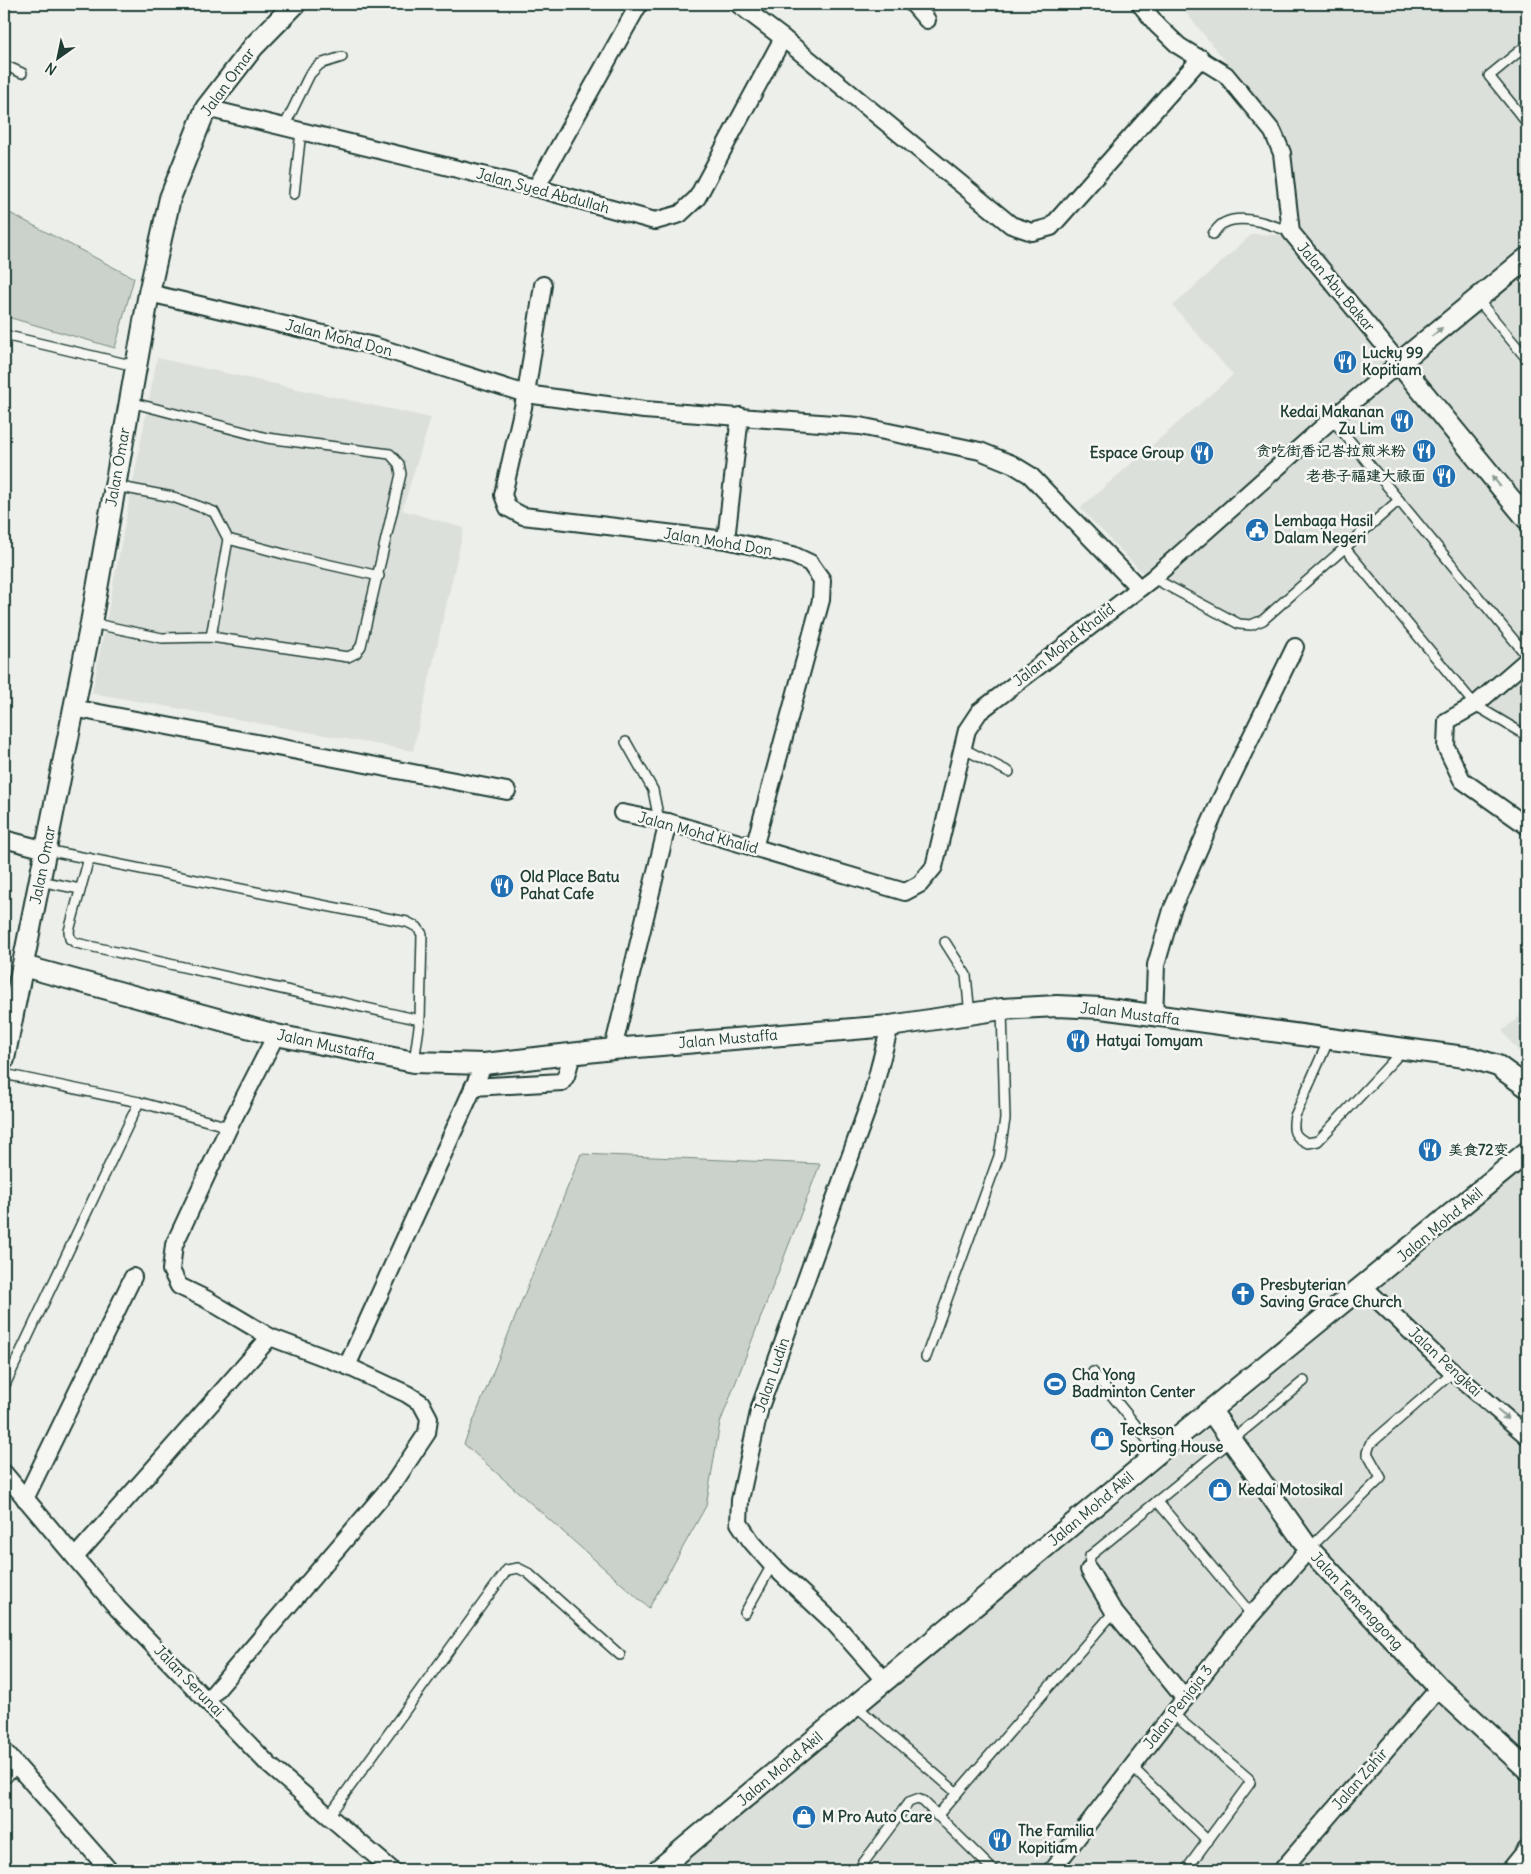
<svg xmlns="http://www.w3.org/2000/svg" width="1531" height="1874" viewBox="0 0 1531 1874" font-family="Delius,'LXGW WenKai TC',sans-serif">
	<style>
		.built { fill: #dce0db }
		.green { fill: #cbd2cc; stroke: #758880 }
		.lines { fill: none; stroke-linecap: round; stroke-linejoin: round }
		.service-casing { stroke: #1f3d34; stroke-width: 12 }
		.minor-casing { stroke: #1f3d34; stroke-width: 20 }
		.tertiary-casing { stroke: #1f3d34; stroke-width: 24 }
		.service { stroke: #f6f6f2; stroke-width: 9 }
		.minor { stroke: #f6f6f2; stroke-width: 16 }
		.tertiary { stroke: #f6f6f2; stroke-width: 20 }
		.oneway { fill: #8a9a93 }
		.labels { text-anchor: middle; stroke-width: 5; stroke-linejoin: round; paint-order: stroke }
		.street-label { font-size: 15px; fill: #1f3d34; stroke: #f6f6f2 }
		.poi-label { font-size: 15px; font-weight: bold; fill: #1f3d34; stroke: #f6f6f2; text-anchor: start }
	</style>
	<rect width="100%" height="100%" fill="#edefea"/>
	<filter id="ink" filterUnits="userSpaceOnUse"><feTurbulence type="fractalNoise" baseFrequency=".02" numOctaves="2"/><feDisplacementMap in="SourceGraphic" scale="10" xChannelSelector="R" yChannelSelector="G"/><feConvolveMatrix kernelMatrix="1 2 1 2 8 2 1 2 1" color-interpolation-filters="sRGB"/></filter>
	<g filter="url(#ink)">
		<!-- built -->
		<g class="built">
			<path d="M1179,4h348v240l-128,106 -104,-123 -18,-102z"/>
			<path d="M1252,234l32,1 115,143 128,-106v470l-50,-31 -12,-10 -121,-146 -78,69 -17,6 -14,-2 -82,-44 -73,-76 153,-133 -60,-69z"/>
			<path d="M157,358l274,60 -29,92 62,18 -51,223 -321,-58z"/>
			<path d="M1527,1010v52l-25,-31z"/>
			<path d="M1527,1165v262l-67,-58 -82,-79z"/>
			<path d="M1367,1298l160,147v308l-91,-82 -126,-140 -84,-116z"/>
			<path d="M1208,1429l103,140 134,141 82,75v85h-851l289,-242z"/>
		</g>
		<!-- green -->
		<g class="green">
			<path d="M4,210l130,68 -19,70 -111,-32z"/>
			<path d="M581,1154l239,10 -100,259 -14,83 -57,102 -185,-164z"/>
		</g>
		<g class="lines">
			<!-- service casing -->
			<g class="service-casing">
				<g id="service">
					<path d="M1527,45l-38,31 38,47"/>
					<path d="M4,65l18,8"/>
					<path d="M284,127l26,-53 10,-10 22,-7"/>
					<path d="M294,194l7,-63"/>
					<path d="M1213,234c3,-4 7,-10 11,-11 19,-10 48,2 67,9"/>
					<path d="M1477,299l50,60"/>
					<path d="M4,335l131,31"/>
					<path d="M1332,419l195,237"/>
					<path d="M115,486l58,11 41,15 14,27 63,17 88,20"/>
					<path d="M1345,548l130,157 52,31"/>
					<path d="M1153,578l86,46 12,1 12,-5 136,-120"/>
					<path d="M91,623l71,15 49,-1 137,20 8,-4 5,-7 40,-172 -2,-10 -9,-10 -123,-16 -137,-36"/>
					<path d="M211,637l17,-98"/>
					<path d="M626,742l27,48 6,30"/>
					<path d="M964,749l45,23"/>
					<path d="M46,850l361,72 10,5 5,7 -2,86 -6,42"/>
					<path d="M89,858l-20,73 1,8 6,4 344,77"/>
					<path d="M40,881l40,8"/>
					<path d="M945,942l21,33 4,40"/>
					<path d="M1329,1039l-34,77c-3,15 -1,21 13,27l10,-2 86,-92"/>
					<path d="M4,1074l135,28 90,25"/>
					<path d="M926,1357l73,-201 6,-37 -3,-110"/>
					<path d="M1093,1372l65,81"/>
					<path d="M4,1387l135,-285"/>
					<path d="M1157,1501l95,114"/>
					<path d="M1309,1549l72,-71 -14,-25 3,-9 83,-72"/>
					<path d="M1089,1570l1,-14 214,-175"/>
					<path d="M745,1613l27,-48"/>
					<path d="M856,1706l101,87"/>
					<path d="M1173,1714l75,64 2,5 -64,87"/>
					<path d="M1132,1767l76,74"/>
					<path d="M4,1780l14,-13"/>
					<path d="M937,1816l177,-204"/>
					<path d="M328,1817l179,-247 11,-2 10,5 92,82"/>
					<path d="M858,1870l51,-68 8,-3 6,2 70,69"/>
				</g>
			</g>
			<!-- minor casing -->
			<g class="minor-casing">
				<g id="minor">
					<path d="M738,4l45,34 228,187 21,7 19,-5 150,-169"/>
					<path d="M913,4l14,16"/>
					<path d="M206,108l330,80 119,33 25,-7 17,-16 86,-160"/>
					<path d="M536,188l103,-184"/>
					<path d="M543,285l-17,109 -23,101 5,13 15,8 203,24 67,15 17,8 12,17 -1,20 -67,248"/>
					<path d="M149,293l225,53 152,48 118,16 216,16 120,25 32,13 18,11 109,113"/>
					<path d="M726,540l14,-124"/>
					<path d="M1527,660l-52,45 -28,16 -1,26 16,33 65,46"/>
					<path d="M73,708l434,83"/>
					<path d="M622,813l46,9 237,70 15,-8 14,-17 33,-137 12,-18 174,-134 179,-159 67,-56 -108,-131 -9,-79 -9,-21 -47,-57 -47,-29 -22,-21 -17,-21"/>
					<path d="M4,839l42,11"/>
					<path d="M1154,1017l2,-52 16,-55 47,-107 76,-156"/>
					<path d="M613,1049l55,-227"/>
					<path d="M473,1087l89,-5 4,-6 6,-21"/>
					<path d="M1364,1287l89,85 74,64"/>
					<path d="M347,1366l137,-302"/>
					<path d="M4,1473l114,136 151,156 123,105"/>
					<path d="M25,1499l108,-222"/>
					<path d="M76,1556l194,-219"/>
					<path d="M1089,1570l25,42 71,87"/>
					<path d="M885,1681l-50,-57 -63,-59 -21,-24 -12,-18 1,-23 20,-93 112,-311 18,-70"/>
					<path d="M208,1700l187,-219 32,-48 2,-15 -8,-15 -14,-9 -60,-28 -77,-29 -64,-38 -27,-13 -8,-16 3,-25 55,-118 47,-92"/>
					<path d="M4,1751l105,119"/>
					<path d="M1052,1870l182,-235 75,-86"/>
					<path d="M1282,1870l157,-182"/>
					<path d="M1510,1870l17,-21"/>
				</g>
			</g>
			<!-- tertiary casing -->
			<g class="tertiary-casing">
				<g id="tertiary">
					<path d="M1527,258l-128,105 128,156"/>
					<path d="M23,966l253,69 138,27 70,2 129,-15 277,-23 112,-17 55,-3 44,2 371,50 26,8 29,21"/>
					<path d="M4,1059l87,-436 58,-330 21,-95 36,-90 48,-62 41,-42"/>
					<path d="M1211,1411l98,138 130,139 88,81"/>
					<path d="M658,1870l500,-417 369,-301"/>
				</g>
			</g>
			<!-- service -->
			<use href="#service" class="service"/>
			<!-- minor -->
			<use href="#minor" class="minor"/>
			<!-- tertiary -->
			<use href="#tertiary" class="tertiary"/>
		</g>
		<!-- one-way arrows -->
		<defs><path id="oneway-solid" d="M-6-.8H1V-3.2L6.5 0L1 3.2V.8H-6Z" transform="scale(1.25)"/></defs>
		<g class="oneway">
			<use href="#oneway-solid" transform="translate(1437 332) rotate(-40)"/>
			<use href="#oneway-solid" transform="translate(1496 481) rotate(-129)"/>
			<use href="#oneway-solid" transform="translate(1503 1415) rotate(41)"/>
		</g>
	</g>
	<!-- icons -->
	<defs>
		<g id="restaurant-disc" transform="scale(1.25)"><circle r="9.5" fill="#1f6fb2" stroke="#f6f6f2"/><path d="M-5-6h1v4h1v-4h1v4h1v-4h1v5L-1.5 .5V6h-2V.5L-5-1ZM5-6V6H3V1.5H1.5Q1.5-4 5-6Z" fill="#fff"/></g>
		<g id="civic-disc" transform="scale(1.25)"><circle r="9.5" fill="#1f6fb2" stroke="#f6f6f2"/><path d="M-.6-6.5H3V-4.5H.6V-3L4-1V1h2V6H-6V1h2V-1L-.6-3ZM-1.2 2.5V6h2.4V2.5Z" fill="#fff"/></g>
		<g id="church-disc" transform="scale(1.25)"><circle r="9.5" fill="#1f6fb2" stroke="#f6f6f2"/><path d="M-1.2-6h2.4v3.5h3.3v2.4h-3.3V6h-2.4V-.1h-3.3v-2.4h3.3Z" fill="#fff"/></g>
		<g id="stadium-disc" transform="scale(1.25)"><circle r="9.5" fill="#1f6fb2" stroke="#f6f6f2"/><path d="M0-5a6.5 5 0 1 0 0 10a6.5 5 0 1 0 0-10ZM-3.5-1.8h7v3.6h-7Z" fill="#fff"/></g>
		<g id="shop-disc" transform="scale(1.25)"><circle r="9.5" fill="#1f6fb2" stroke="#f6f6f2"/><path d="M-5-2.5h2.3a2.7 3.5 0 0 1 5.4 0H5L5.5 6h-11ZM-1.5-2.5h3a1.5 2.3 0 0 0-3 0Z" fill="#fff"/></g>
	</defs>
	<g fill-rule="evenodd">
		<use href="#restaurant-disc" x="1345" y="362"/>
		<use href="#restaurant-disc" x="1402" y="421"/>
		<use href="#restaurant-disc" x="1424" y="451"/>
		<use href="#restaurant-disc" x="1202" y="453"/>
		<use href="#restaurant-disc" x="1444" y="476"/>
		<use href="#civic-disc" x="1257" y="530"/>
		<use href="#restaurant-disc" x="502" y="886"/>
		<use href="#restaurant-disc" x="1078" y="1041"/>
		<use href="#restaurant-disc" x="1430" y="1150"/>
		<use href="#church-disc" x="1243" y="1294"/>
		<use href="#stadium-disc" x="1055" y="1384"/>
		<use href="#shop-disc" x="1102" y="1439"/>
		<use href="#shop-disc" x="1220" y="1490"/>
		<use href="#shop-disc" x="804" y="1817"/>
		<use href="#restaurant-disc" x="1000" y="1840"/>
	</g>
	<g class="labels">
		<!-- street labels -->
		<g class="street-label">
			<text transform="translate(228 82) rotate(-54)" y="5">Jalan Omar</text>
			<text transform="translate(543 191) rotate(15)" y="5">Jalan Syed Abdullah</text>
			<text transform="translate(1336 287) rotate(50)" y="5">Jalan Abu Bakar</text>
			<text transform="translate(339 338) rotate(14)" y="5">Jalan Mohd Don</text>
			<text transform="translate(118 467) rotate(-80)" y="5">Jalan Omar</text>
			<text transform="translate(718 542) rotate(9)" y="5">Jalan Mohd Don</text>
			<text transform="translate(1064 645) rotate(-38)" y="5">Jalan Mohd Khalid</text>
			<text transform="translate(698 833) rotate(15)" y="5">Jalan Mohd Khalid</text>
			<text transform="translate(43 865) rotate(-79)" y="5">Jalan Omar</text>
			<text transform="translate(1130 1014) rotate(7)" y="5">Jalan Mustaffa</text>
			<text transform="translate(728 1039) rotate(-5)" y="5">Jalan Mustaffa</text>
			<text transform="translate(326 1045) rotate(12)" y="5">Jalan Mustaffa</text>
			<text transform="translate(1440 1225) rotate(-40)" y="5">Jalan Mohd Akil</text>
			<text transform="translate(1445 1362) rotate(43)" y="5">Jalan Pengkai</text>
			<text transform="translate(772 1375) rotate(-71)" y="5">Jalan Ludin</text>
			<text transform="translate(1091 1509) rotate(-40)" y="5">Jalan Mohd Akil</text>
			<text transform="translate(1357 1601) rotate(47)" y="5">Jalan Temenggong</text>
			<text transform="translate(189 1681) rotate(46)" y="5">Jalan Serunai</text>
			<text transform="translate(1178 1707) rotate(-52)" y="5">Jalan Penjaja 3</text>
			<text transform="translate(780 1769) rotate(-40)" y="5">Jalan Mohd Akil</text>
			<text transform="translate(1360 1779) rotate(-49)" y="5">Jalan Zahir</text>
		</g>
		<!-- poi labels -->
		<g class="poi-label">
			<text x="1362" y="358">Lucky 99<tspan x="1362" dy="17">Kopitiam</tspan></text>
			<text x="1384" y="417" text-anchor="end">Kedai Makanan<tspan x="1384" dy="17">Zu Lim</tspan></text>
			<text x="1406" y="456" text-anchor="end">贪吃街香记峇拉煎米粉</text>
			<text x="1184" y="458" text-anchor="end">Espace Group</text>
			<text x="1426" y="481" text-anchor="end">老巷子福建大禄面</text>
			<text x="1274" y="526">Lembaga Hasil<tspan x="1274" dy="17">Dalam Negeri</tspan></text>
			<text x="520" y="882">Old Place Batu<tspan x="520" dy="17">Pahat Cafe</tspan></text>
			<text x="1096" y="1046">Hatyai Tomyam</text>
			<text x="1448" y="1155">美食72变</text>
			<text x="1260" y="1290">Presbyterian<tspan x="1260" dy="17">Saving Grace Church</tspan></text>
			<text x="1072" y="1380">Cha Yong<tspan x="1072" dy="17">Badminton Center</tspan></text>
			<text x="1120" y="1435">Teckson<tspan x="1120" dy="17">Sporting House</tspan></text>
			<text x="1238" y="1495">Kedai Motosikal</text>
			<text x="822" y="1822">M Pro Auto Care</text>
			<text x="1018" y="1836">The Familia<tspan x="1018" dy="17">Kopitiam</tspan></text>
		</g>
	</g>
	<!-- margin -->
	<rect width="1531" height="1874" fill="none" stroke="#f6f6f2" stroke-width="20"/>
	<rect x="10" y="10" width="1511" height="1854" fill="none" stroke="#1f3d34" stroke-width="2" filter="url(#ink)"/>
	<!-- north arrow -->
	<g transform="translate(58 58) rotate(213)" stroke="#f6f6f2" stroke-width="4" paint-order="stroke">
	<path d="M0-4L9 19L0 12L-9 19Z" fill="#1f3d34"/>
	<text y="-8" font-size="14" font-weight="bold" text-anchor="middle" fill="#1f3d34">N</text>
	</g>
</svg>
